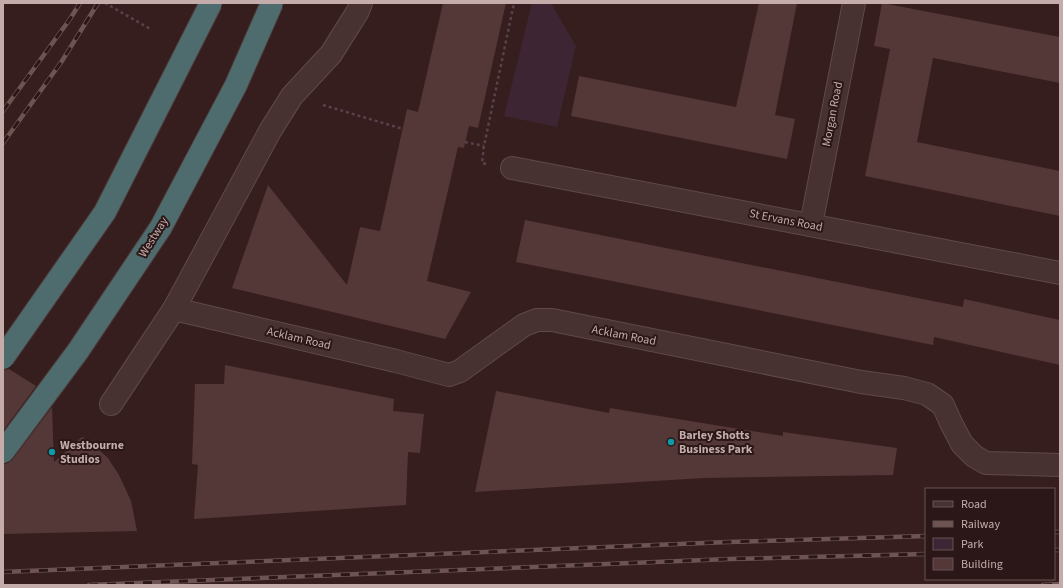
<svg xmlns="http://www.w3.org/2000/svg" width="1063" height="588" viewBox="0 0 1063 588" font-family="'Source Sans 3',sans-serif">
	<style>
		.green { fill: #3d2533 }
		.building { fill: #543737 }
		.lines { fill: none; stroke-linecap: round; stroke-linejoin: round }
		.street-casing { stroke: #5f4949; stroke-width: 24 }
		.path { stroke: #59414c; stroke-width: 2.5; stroke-dasharray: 3 3; stroke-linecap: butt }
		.street { stroke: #473131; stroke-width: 22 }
		.rail-casing { stroke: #6e5353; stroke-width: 4.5 }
		.rail { stroke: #2b1717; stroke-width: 3; stroke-dasharray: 9; stroke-linecap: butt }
		.highway-bridge-casing { stroke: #4e3939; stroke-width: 24; stroke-linecap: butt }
		.highway-bridge { stroke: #4e6c6d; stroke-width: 22 }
		.culture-dot { fill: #0f9aa8; stroke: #2b1717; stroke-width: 1.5 }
		.labels { text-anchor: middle; stroke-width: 4; stroke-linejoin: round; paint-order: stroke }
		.street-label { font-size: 12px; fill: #c4acab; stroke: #2b1717 }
		.poi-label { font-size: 12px; font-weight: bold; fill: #c4acab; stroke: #2b1717; text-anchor: start }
	</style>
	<rect width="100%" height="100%" fill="#361e1e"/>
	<!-- green -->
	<path class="green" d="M532,3h19l25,43 -19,81 -53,-11z"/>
	<!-- building -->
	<g class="building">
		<path d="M443,3h63l-28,125 -9,-2 -5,22 -6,-1 -31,134 44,11 -26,47 -213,-51 36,-103 79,100 13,-58 20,4 27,-122 11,3z"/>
		<path d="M759,3h38l-22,112 20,4 -8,40 -216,-43 8,-40 157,31z"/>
		<path d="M882,3l178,34v46l-127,-25 -16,84 143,29v45l-195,-40 25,-127 -16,-3z"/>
		<path d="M525,220l438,87 1,-8 96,21v45l-126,-28 -1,8 -417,-83z"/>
		<path d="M225,365l169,34 -1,12 31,3 -4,39 -12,-1 -2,53 -212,14 4,-54 -6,-1 3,-80h29z"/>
		<path d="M9,369l27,17 -33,45v-61z"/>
		<path d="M496,391l113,22 1,-5 173,28v-4l114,16 -4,27 -189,3 -229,14z"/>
		<path d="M52,407l2,55 28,-25 11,8 15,13 11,17 12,26 6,30 -134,3v-70l5,-1 5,-4z"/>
	</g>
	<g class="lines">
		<!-- street casing -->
		<g class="street-casing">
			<g id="street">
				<path d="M512,168l548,105"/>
				<path d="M811,225l43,-222"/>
				<path d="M174,309l222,52 53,14 11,-4 64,-46 13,-5h15l309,62 43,6 23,6 16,11 8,18 11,21 12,12 12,7 74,2"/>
				<path d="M111,404l63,-95 96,-178 22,-35 39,-42 27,-43 3,-8"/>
			</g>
		</g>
		<!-- path -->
		<g class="path">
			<path d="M105,3l47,27"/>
			<path d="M323,105l80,24"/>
			<path d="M465,142l19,4"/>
			<path d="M486,164l-4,-1 2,-17 30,-143"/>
		</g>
		<!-- street -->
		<use href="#street" class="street"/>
		<!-- rail casing -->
		<g class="rail-casing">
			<g id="rail">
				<path d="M3,111l67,-92 10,-16"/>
				<path d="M3,143l59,-82 36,-58"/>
				<path d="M1054,532h6"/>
				<path d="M1054,550h6"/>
				<path d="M3,572l725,-30 198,-6"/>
				<path d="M89,585l641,-26 196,-5"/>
				<path d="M1043,585l17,-1"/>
			</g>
		</g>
		<!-- rail -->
		<use href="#rail" class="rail"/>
		<!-- highway-bridge casing -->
		<g class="highway-bridge-casing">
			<g id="highway-bridge">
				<path d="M3,358l102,-146 106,-209"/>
				<path d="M3,452l75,-101 83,-124 75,-142 36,-82"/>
			</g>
		</g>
		<!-- highway-bridge -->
		<use href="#highway-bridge" class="highway-bridge"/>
	</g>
	<!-- markers -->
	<g class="culture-dot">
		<circle cx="671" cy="442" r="4"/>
		<circle cx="52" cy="452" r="4"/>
	</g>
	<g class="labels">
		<!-- street labels -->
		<g class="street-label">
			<text transform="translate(832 114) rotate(-79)" y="4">Morgan Road</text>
			<text transform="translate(786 220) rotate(11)" y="4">St Ervans Road</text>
			<text transform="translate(153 237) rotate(-58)" y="4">Westway</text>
			<text transform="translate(624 335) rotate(11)" y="4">Acklam Road</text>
			<text transform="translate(299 338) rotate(13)" y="4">Acklam Road</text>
		</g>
		<!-- poi labels -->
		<g class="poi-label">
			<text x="679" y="439">Barley Shotts<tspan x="679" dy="14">Business Park</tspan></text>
			<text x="60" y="449">Westbourne<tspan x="60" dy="14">Studios</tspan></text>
		</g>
	</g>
	<!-- border -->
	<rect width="1063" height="588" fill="none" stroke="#c4acab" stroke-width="8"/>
	<!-- legend -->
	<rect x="925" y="488" width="130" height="92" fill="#2b1717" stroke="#685352"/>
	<rect x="933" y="501" width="20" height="6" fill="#473131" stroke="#685352"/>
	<text x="961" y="508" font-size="12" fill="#c4acab">Road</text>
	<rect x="933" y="521" width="20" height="6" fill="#6e5353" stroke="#685352"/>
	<text x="961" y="528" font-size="12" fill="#c4acab">Railway</text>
	<rect x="933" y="538" width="20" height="12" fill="#3d2533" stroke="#685352"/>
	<text x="961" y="548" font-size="12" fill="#c4acab">Park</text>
	<rect x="933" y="558" width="20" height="12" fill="#543737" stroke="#685352"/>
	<text x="961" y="568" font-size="12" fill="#c4acab">Building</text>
</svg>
